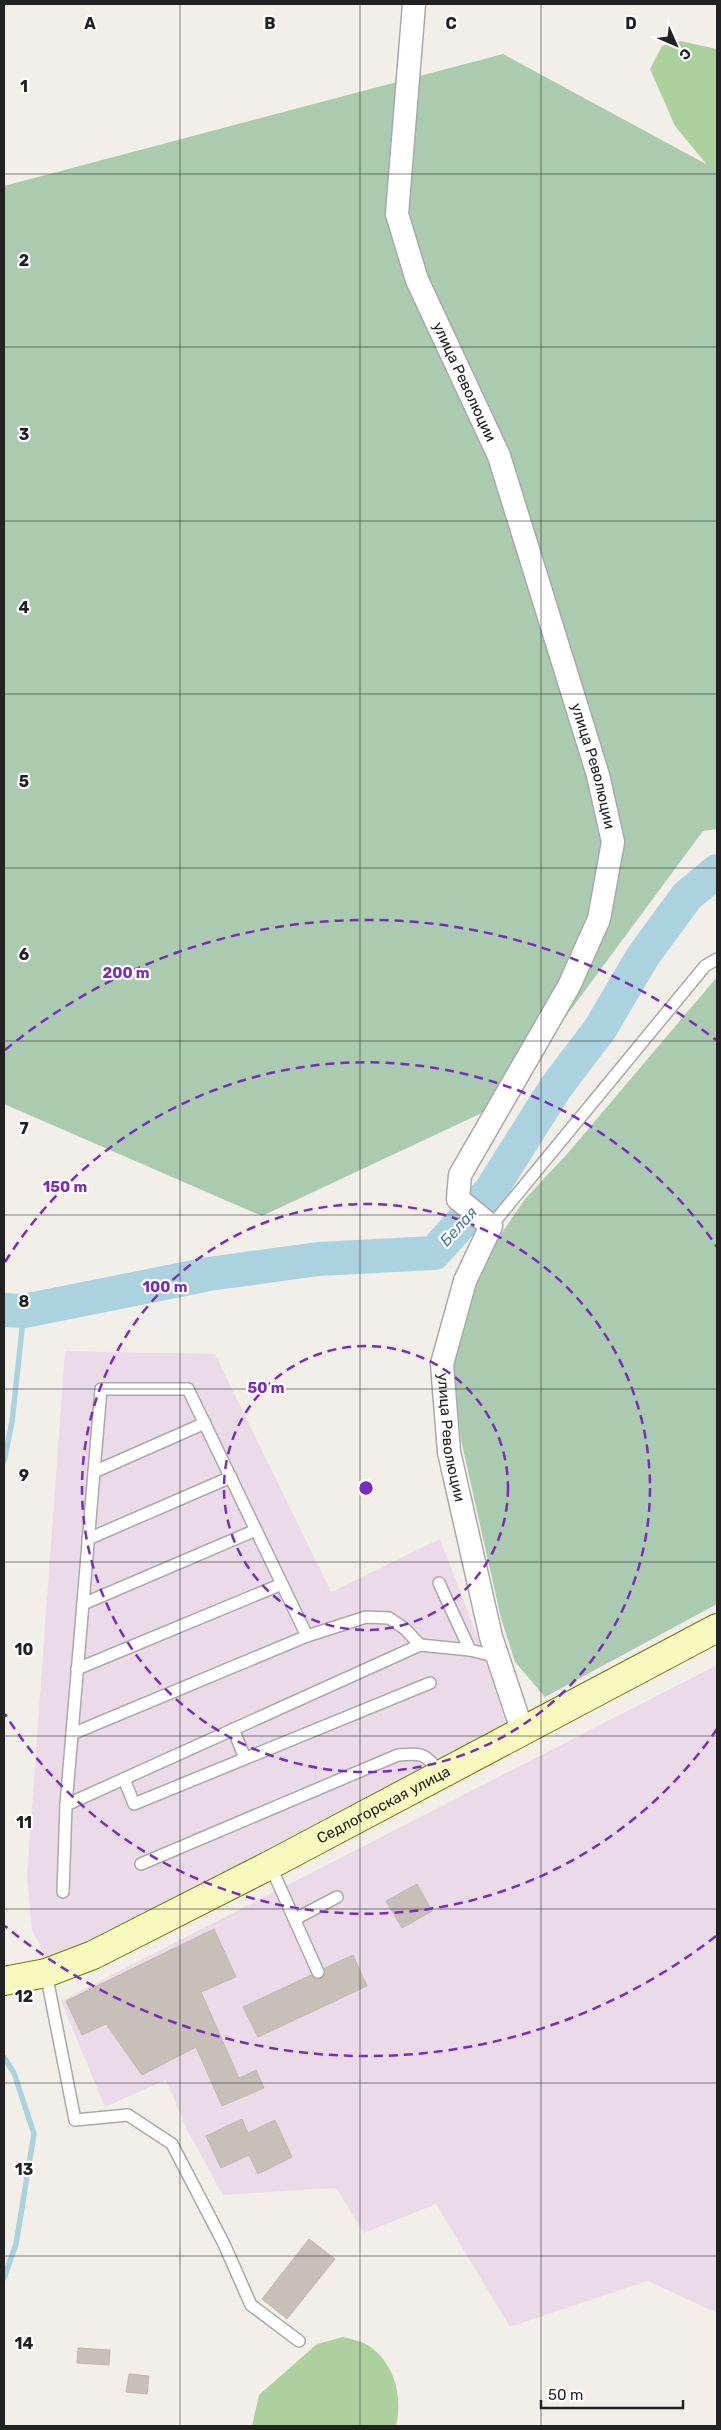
<svg xmlns="http://www.w3.org/2000/svg" width="721" height="2430" viewBox="0 0 721 2430" font-family="Rubik,sans-serif">
	<style>
		.industrial { fill: #ebdbe8 }
		.forest { fill: #add19e }
		.cemetery { fill: #aacbaf }
		.lines { fill: none; stroke-linecap: round; stroke-linejoin: round }
		.stream { stroke: #aad3df; stroke-width: 5.5 }
		.river { stroke: #aad3df; stroke-width: 34 }
		.building { fill: #c7bfb8; stroke: #c4b6ab }
		.lane-casing { stroke: #a9a9a9; stroke-width: 14 }
		.street-casing { stroke: #a9a9a9; stroke-width: 25 }
		.secondary-casing { stroke: #707d05; stroke-width: 30 }
		.lane { stroke: #fff; stroke-width: 11 }
		.street { stroke: #fff; stroke-width: 22 }
		.secondary { stroke: #f7fabf; stroke-width: 28 }
		.grid { fill: none; stroke: #222; stroke-width: 1; stroke-opacity: 0.55 }
		.ring { fill: none; stroke: #7b2cbf; stroke-width: 2.5; stroke-dasharray: 9 6 }
		.labels { text-anchor: middle; stroke-width: 4.5; stroke-linejoin: round; paint-order: stroke }
		.street-label { font-size: 15px; fill: #222; stroke: #fff }
		.water-label { font-size: 16px; font-style: italic; fill: #4a7aab; stroke: #fff }
		.grid-label { font-size: 16px; text-anchor: middle; font-weight: bold; fill: #222; stroke: #fff; stroke-width: 4.5; stroke-linejoin: round; paint-order: stroke }
		.centre { fill: #7b2cbf; stroke: #fff; stroke-width: 2.5 }
		.ring-label { font-size: 15px; text-anchor: middle; font-weight: bold; fill: #7b2cbf; stroke: #fff; stroke-width: 4.5; stroke-linejoin: round; paint-order: stroke }
	</style>
	<rect width="100%" height="100%" fill="#f2efe9"/>
	<!-- industrial -->
	<g class="industrial">
		<path d="M65,1351l150,3 116,238 109,-53 40,104 26,81 -457,239 -17,-33 -5,-54z"/>
		<path d="M717,1665v648l-69,-32 -138,46 -74,-123 -72,29 -28,-45 -113,7 -36,-65 -21,-50 -61,27 -44,-106z"/>
	</g>
	<!-- forest -->
	<g class="forest">
		<path d="M680,41l37,8v128l-42,-51 -25,-57 12,-23z"/>
		<path d="M343,2337c8,2 19,4 26,9 26,17 34,52 27,80h-144l7,-31 58,-51z"/>
	</g>
	<!-- cemetery -->
	<g class="cemetery">
		<path d="M503,54l214,116v659l-14,2 -202,273 -239,112 -258,-112v-918z"/>
		<path d="M717,977v627l-172,93 -30,-35 -14,-44 -40,-178 -8,-72 14,-58 21,-57 37,-54 42,-45z"/>
	</g>
	<g class="lines">
		<!-- stream -->
		<g class="stream">
			<path d="M4,1461l8,-39 12,-111"/>
			<path d="M4,2057l10,16 20,61 -18,110 -12,34"/>
		</g>
		<!-- river -->
		<path class="river" d="M4,1310l20,1 185,-37 109,-15 116,-6 57,-63 65,-103 44,-58 43,-73 44,-60 30,-25"/>
	</g>
	<!-- building -->
	<g class="building">
		<path d="M417,1884l15,27 -30,17 -16,-27z"/>
		<path d="M214,1929l22,48 -35,15 38,86 17,-8 8,18 -42,18 -26,-59 -54,28 -36,-51 -24,11 -16,-34z"/>
		<path d="M353,1955l14,31 -109,51 -15,-30 68,-32 6,4h4l4,-6v-5z"/>
		<path d="M242,2119l6,14 27,-13 17,37 -34,17 -9,-19 -28,13 -15,-32z"/>
		<path d="M309,2239l26,20 -48,60 -25,-20z"/>
		<path d="M78,2348l32,2 -1,15 -32,-2z"/>
		<path d="M129,2374l20,2 -2,18 -21,-2z"/>
	</g>
	<g class="lines">
		<!-- lane casing -->
		<g class="lane-casing">
			<g id="lane">
				<path d="M491,1226l214,-260 12,-7"/>
				<path d="M94,1472l111,-49"/>
				<path d="M88,1539l143,-62"/>
				<path d="M439,1583l31,67"/>
				<path d="M83,1604l173,-74"/>
				<path d="M77,1669l205,-85"/>
				<path d="M233,1729l12,29"/>
				<path d="M72,1734l235,-98 59,-19 23,1 16,11 15,16"/>
				<path d="M124,1779l10,25 296,-121"/>
				<path d="M66,1805l354,-160 50,5 28,7"/>
				<path d="M141,1864l257,-109c23,-2 29,-2 42,19"/>
				<path d="M270,1865l48,107"/>
				<path d="M63,1892l3,-87 35,-416h87l119,247"/>
				<path d="M295,1919l42,-22"/>
				<path d="M46,1973l29,147 53,-5 44,29 52,100 27,61 48,36"/>
			</g>
		</g>
		<!-- street casing -->
		<g class="street-casing">
			<g id="street">
				<path id="s1" d="M414,4l-17,210 20,66 82,176 99,319 15,67 -14,77 -30,67 -109,189 -2,24 33,27 -26,55 -23,83 7,88 42,185 31,93"/>
			</g>
		</g>
		<!-- secondary casing -->
		<g class="secondary-casing">
			<g id="secondary">
				<path id="s2" d="M4,1981l42,-8 47,-18 177,-90 447,-237"/>
			</g>
		</g>
		<!-- lane -->
		<use href="#lane" class="lane"/>
		<!-- street -->
		<use href="#street" class="street"/>
		<!-- secondary -->
		<use href="#secondary" class="secondary"/>
	</g>
	<!-- grid -->
	<path class="grid" d="M180,4v2422M360,4v2422M541,4v2422M4,174h713M4,347h713M4,521h713M4,694h713M4,868h713M4,1041h713M4,1215h713M4,1389h713M4,1562h713M4,1736h713M4,1909h713M4,2083h713M4,2256h713"/>
	<!-- distance rings -->
	<g class="ring">
		<circle cx="366" cy="1488" r="142"/>
		<circle cx="366" cy="1488" r="284"/>
		<path d="M717 1729A426 426 0 0 1 5 1714M5 1262A426 426 0 0 1 717 1247"/>
		<path d="M716 1936A568 568 0 0 1 5 1926M5 1050A568 568 0 0 1 716 1040"/>
	</g>
	<g class="labels">
		<!-- street labels -->
		<g class="street-label">
			<text dy="5" stroke="none"><textPath href="#s1" startOffset="392">улица Революции</textPath></text>
			<text dy="5" stroke="none"><textPath href="#s1" startOffset="798">улица Революции</textPath></text>
			<text dy="5" stroke="none"><textPath href="#s1" startOffset="1534">улица Революции</textPath></text>
			<text dy="5" stroke="none"><textPath href="#s2" startOffset="420">Седлогорская улица</textPath></text>
		</g>
		<!-- water labels -->
		<g class="water-label">
			<text transform="translate(458 1226) rotate(-48)" y="6">Белая</text>
		</g>
	</g>
	<g class="grid-label">
		<text x="90" y="29">A</text>
		<text x="270" y="29">B</text>
		<text x="451" y="29">C</text>
		<text x="631" y="29">D</text>
		<text x="24" y="92">1</text>
		<text x="24" y="266">2</text>
		<text x="24" y="440">3</text>
		<text x="24" y="613">4</text>
		<text x="24" y="787">5</text>
		<text x="24" y="960">6</text>
		<text x="24" y="1134">7</text>
		<text x="24" y="1307">8</text>
		<text x="24" y="1481">9</text>
		<text x="24" y="1655">10</text>
		<text x="24" y="1828">11</text>
		<text x="24" y="2002">12</text>
		<text x="24" y="2175">13</text>
		<text x="24" y="2349">14</text>
	</g>
	<circle cx="366" cy="1488" r="8" class="centre"/>
	<g class="ring-label">
		<text x="126" y="978">200 m</text>
		<text x="65" y="1192">150 m</text>
		<text x="165" y="1292">100 m</text>
		<text x="266" y="1393">50 m</text>
	</g>
	<!-- border -->
	<rect width="721" height="2430" fill="none" stroke="#222222" stroke-width="10"/>
	<!-- north arrow -->
	<g transform="translate(676 45) rotate(135)" stroke="#ffffff" stroke-width="4" paint-order="stroke">
	<path d="M0-4L9 19L0 12L-9 19Z" fill="#222222"/>
	<text y="-8" font-size="14" font-weight="bold" text-anchor="middle" fill="#222222">С</text>
	</g>
	<!-- scale -->
	<path d="M541 2400v8h142v-8" fill="none" stroke="#222222" stroke-width="2.5"/>
	<text x="548" y="2400" font-size="15" fill="#222222" stroke="#ffffff" stroke-width="4" paint-order="stroke">50 m</text>
</svg>
